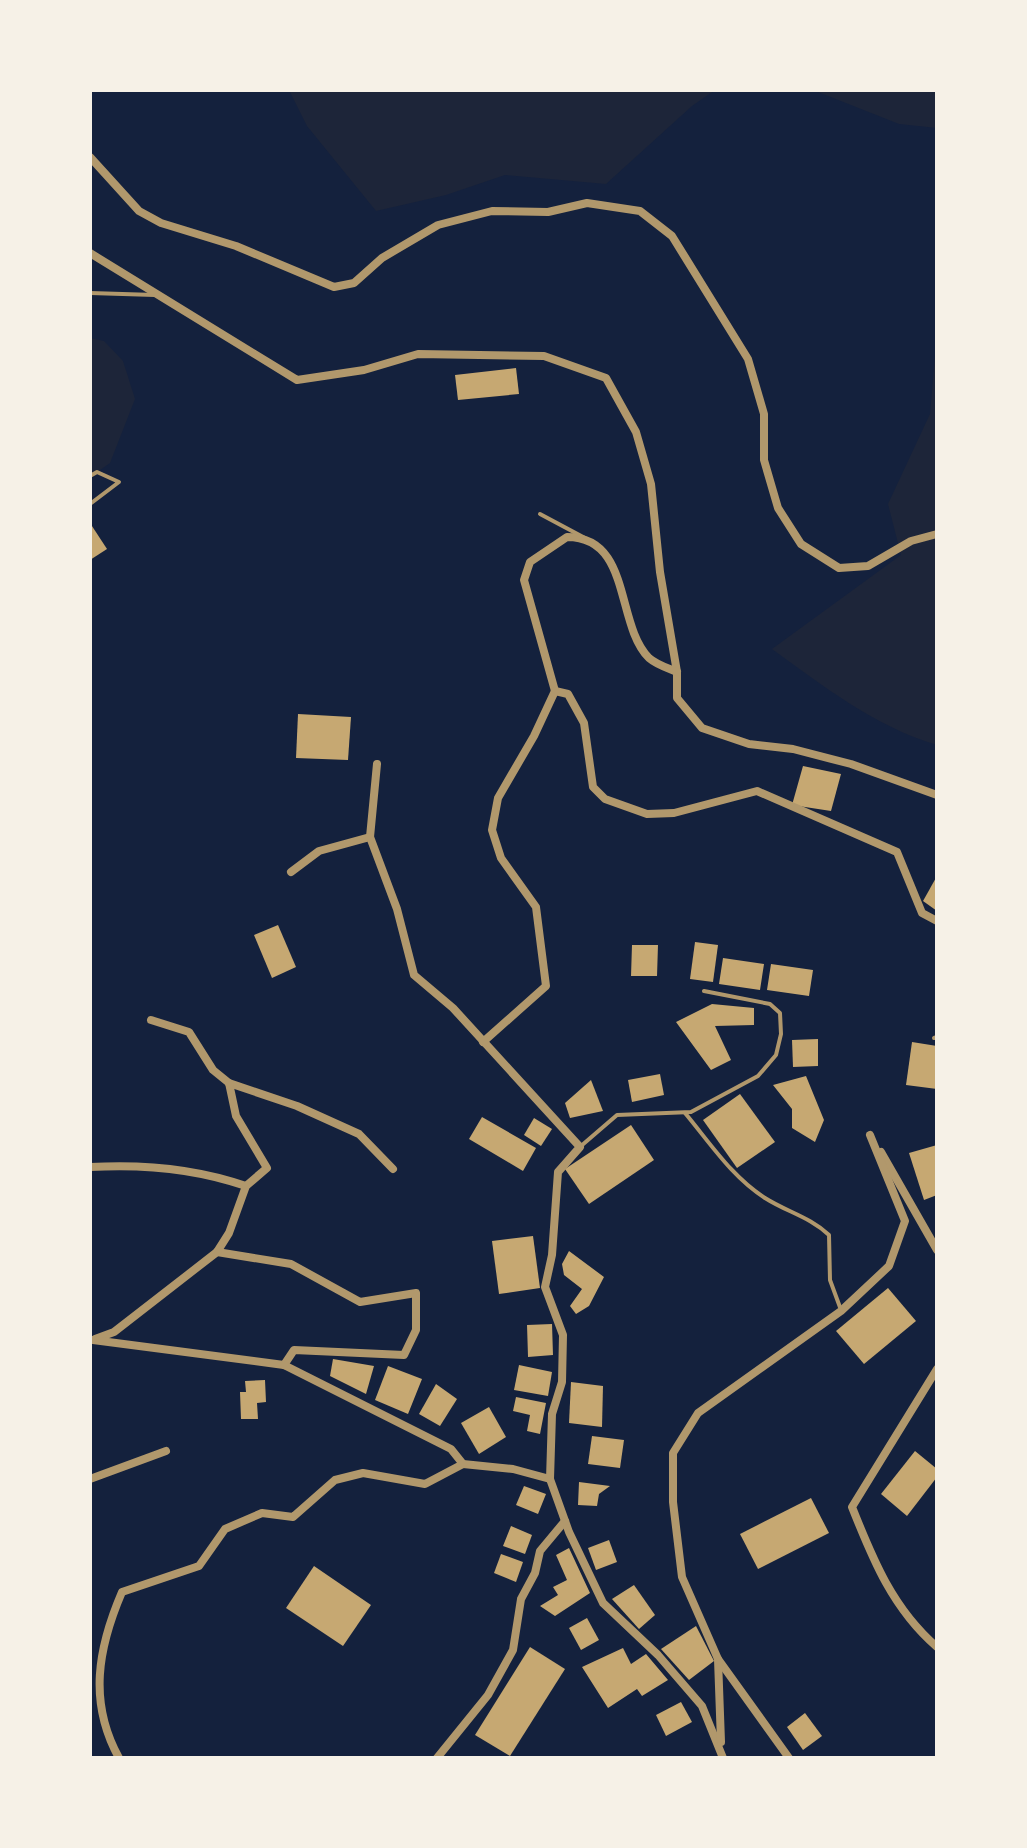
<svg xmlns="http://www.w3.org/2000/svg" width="1027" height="1848" viewBox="0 0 1027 1848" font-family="'PT Serif',serif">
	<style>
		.green { fill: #1d2539 }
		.building { fill: #c6a872 }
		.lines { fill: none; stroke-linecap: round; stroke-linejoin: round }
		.service { stroke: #b1986c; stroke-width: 4 }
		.minor { stroke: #b1986c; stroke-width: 8 }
	</style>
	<rect width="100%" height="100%" fill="#14213d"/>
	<!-- green -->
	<g class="green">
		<path d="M289,90h426l-23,16 -86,78 -101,-9 -59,20 -70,16 -69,-85z"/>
		<path d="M813,90h124v38l-38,-4z"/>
		<path d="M937,332v413c-61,-18 -114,-59 -165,-96l129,-94 -13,-51 42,-90z"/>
		<path d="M90,338l14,3 19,20 12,38 -25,64 -20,14z"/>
	</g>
	<!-- building -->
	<g class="building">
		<path d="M516,368l3,26 -61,6 -3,-25z"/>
		<path d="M90,523l17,26 -17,11z"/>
		<path d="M298,714l53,3 -3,43 -52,-2z"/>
		<path d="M803,766l38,8 -10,37 -39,-6z"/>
		<path d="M937,876v35l-14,-10z"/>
		<path d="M278,925l18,42 -24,11 -18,-43z"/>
		<path d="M695,942l23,3 -5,37 -23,-3z"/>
		<path d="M632,945h26l-1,31h-26z"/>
		<path d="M723,958l41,6 -4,26 -41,-6z"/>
		<path d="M771,964l42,6 -4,26 -42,-6z"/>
		<path d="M712,1004l42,4v17l-39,1 16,34 -20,10 -35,-48z"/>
		<path d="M818,1039v27l-25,1 -1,-27z"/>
		<path d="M912,1042l25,4v43l-31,-4z"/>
		<path d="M660,1074l4,21 -32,7 -4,-22z"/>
		<path d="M806,1076l18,44 -9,22 -23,-14v-19l-19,-24z"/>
		<path d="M591,1080l12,31 -33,7 -5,-15z"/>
		<path d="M740,1094l35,48 -38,26 -34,-48z"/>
		<path d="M482,1117l54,31 -13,23 -54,-32z"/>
		<path d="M534,1118l18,11 -11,17 -17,-11z"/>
		<path d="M631,1125l23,35 -65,44 -24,-35z"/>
		<path d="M937,1145v50l-13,5 -15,-47z"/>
		<path d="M533,1236l7,52 -41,6 -7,-53z"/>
		<path d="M569,1251l35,26 -15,29 -13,8 -6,-8 12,-17 -18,-14 -2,-11z"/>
		<path d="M888,1288l28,33 -52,43 -28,-33z"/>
		<path d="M552,1324l1,31 -25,2 -1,-32z"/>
		<path d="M333,1359l41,7 -8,28 -36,-18z"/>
		<path d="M519,1365l33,7 -4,24 -34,-6z"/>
		<path d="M388,1366l34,13 -14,35 -33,-14z"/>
		<path d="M265,1380l1,22 -9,1 1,16h-17l-1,-27h6l-1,-11z"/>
		<path d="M571,1382l32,4 -1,41 -33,-4z"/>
		<path d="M436,1384l21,15 -17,27 -21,-12z"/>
		<path d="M516,1397l30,6 -6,31 -13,-3 3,-16 -17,-4z"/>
		<path d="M489,1407l17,30 -27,17 -18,-31z"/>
		<path d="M592,1436l32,4 -4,28 -32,-4z"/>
		<path d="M915,1451l22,18v8l-30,39 -26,-22z"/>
		<path d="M579,1482l31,4 -11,8 -2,12 -19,-1z"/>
		<path d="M524,1486l22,8 -8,20 -22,-9z"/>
		<path d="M811,1498l18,35 -71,36 -18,-35z"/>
		<path d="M511,1526l21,9 -7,19 -22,-8z"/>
		<path d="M609,1540l8,22 -21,8 -8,-22z"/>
		<path d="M569,1548l21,45 -35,23 -15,-10 18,-11 -5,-8 14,-7 -11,-25z"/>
		<path d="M501,1554l22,8 -7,20 -22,-9z"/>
		<path d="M314,1566l57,39 -28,41 -57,-38z"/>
		<path d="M634,1585l21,30 -16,14 -27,-30z"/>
		<path d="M587,1618l12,22 -18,10 -12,-22z"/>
		<path d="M696,1626l18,35 -25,19 -28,-31z"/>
		<path d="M530,1647l35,22 -55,87 -35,-21z"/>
		<path d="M623,1648l8,16 15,-10 22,26 -26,16 -5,-7 -29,19 -26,-41z"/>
		<path d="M681,1702l11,20 -26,14 -10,-21z"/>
		<path d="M805,1713l17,23 -19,14 -16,-23z"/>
	</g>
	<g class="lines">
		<!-- service -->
		<g class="service">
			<path d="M90,293l65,2"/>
			<path d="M90,476l7,-4 22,10 -29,22"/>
			<path d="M540,514l45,24"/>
			<path d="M934,1038l3,-1"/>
			<path d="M685,1113c25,30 47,64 80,85 22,14 45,19 64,37l1,45 11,30"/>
			<path d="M581,1146l36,-31 74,-3 67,-36 18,-21 5,-21 -1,-21 -10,-9 -66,-13"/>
		</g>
		<!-- minor -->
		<g class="minor">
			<path d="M90,157l49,54 22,12 75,23 98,41 20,-4 28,-25 56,-33 54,-14 56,1 39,-9 53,8 32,25 76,123 16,55v46l14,48 23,36 38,24 29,-2 43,-25 26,-7"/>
			<path d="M90,253l207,127 67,-10 54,-16 126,2 62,22 30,54 15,52 9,88 17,100v26l25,30 47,16 44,5 58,15 86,31"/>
			<path d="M555,691l13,3 16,29 9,64 12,12 42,15 27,-1 83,-22 140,61 25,61 15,8"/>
			<path d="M555,691l-31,-111 6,-18 37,-25c65,0 48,87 82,121 8,7 19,10 28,14"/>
			<path d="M370,837l7,-73"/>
			<path d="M291,872l28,-21 51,-14 27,72 17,66 39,33 127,139 -22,25 -6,83 -7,32 18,48 -1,47 -10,32 -2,65 19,53 34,71 55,52 44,51 21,52"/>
			<path d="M483,1042l63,-56 -10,-79 -35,-49 -9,-28 6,-32 36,-62 21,-45"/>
			<path d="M229,1083l68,23 62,28 34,35"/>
			<path d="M881,1152l56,98"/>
			<path d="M90,1167c52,-3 107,2 156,19"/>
			<path d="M217,1252l74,12 69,38 56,-9v37l-12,25 -110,-5 -10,15"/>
			<path d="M95,1339l19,-7 103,-80 12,-19 17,-47 21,-18 -31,-52 -7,-33 -16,-13 -24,-38 -38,-12"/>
			<path d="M93,1340l191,25 167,84 12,15 50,5 37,10"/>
			<path d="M937,1369l-85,138c21,53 41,102 85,140"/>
			<path d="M90,1479l76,-28"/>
			<path d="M718,1659l71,99"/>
			<path d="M721,1742l-3,-83 -36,-82 -9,-75v-49l25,-40 143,-102 48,-45 16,-45 -35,-86"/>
			<path d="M119,1758c-31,-56 -21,-110 3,-166l77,-26 26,-37 37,-16 31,4 42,-37 28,-7 62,11 38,-20"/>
			<path d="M437,1758l51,-63 25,-45 8,-51 14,-26 5,-22 25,-30"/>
		</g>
	</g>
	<!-- border -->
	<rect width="1027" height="1848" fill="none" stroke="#f6f1e7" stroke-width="184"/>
</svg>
